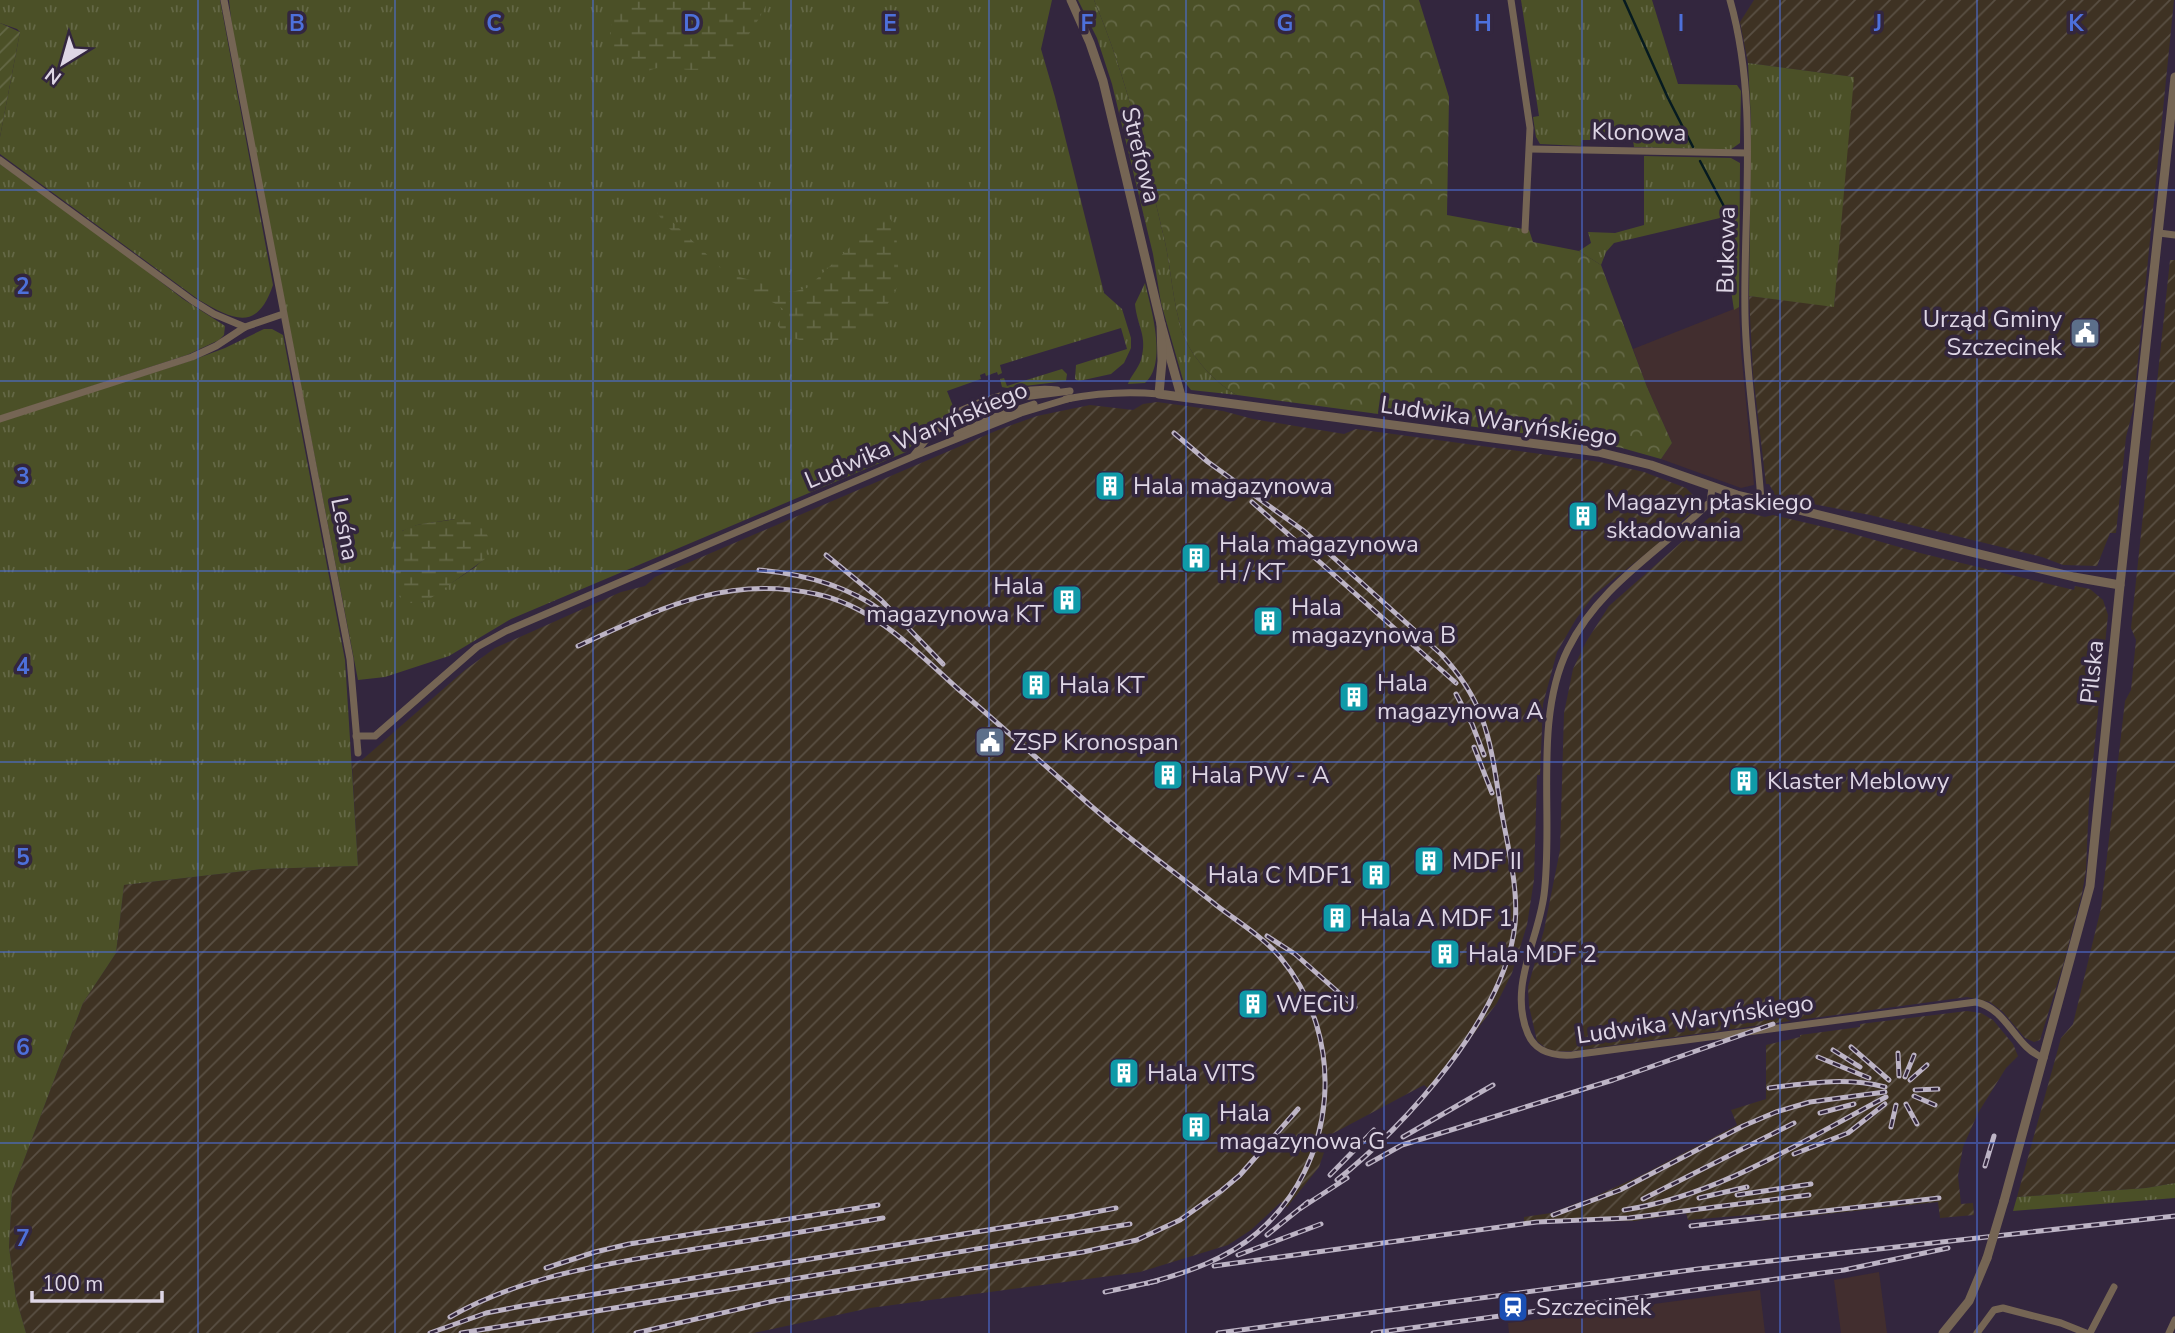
<svg xmlns="http://www.w3.org/2000/svg" width="2175" height="1333" viewBox="0 0 2175 1333" font-family="'Nunito Sans',sans-serif">
	<style>
		.commercial { fill: #422e2f }
		.industrial { fill: url(#industrial-furrows) }
		.grass { fill: url(#grass-tufts); fill-rule: evenodd }
		.forest { fill: url(#forest-crowns) }
		.wetland { fill: url(#wetland-marsh) }
		.garden { fill: url(#garden-furrows) }
		.lines { fill: none; stroke-linecap: round; stroke-linejoin: round }
		.stream { stroke: #061a20; stroke-width: 2.5 }
		.minor { stroke: #756554; stroke-width: 7 }
		.tertiary { stroke: #756554; stroke-width: 9 }
		.rail-casing { stroke: #bdb4c5; stroke-width: 5 }
		.rail { stroke: #33263e; stroke-width: 2.5; stroke-dasharray: 8; stroke-linecap: butt }
		.tertiary-bridge { stroke: #756554; stroke-width: 9 }
		.grid { fill: none; stroke: #4d70db; stroke-width: 2; stroke-opacity: 0.55 }
		.labels { text-anchor: middle; stroke-width: 7; stroke-linejoin: round; paint-order: stroke }
		.street-label { font-size: 24px; fill: #ded6e5; stroke: #33263e }
		.poi-label { font-size: 24px; fill: #ded6e5; stroke: #33263e; text-anchor: start }
		.grid-label { font-size: 23px; text-anchor: middle; font-weight: bold; fill: #4d70db; stroke: #33263e; stroke-width: 7; stroke-linejoin: round; paint-order: stroke }
	</style>
	<defs>
		<pattern id="industrial-furrows" width="10" height="10" patternUnits="userSpaceOnUse" patternTransform="scale(1.75)"><rect width="10" height="10" fill="#3e3223"/><path d="M-1 1l2-2M0 10L10 0M9 11l2-2" fill="none" stroke="#594f43"/></pattern>
		<pattern id="grass-tufts" width="24" height="20" patternUnits="userSpaceOnUse" patternTransform="scale(1.75)"><rect width="24" height="20" fill="#4b5027"/><path d="M3 7l-1-3M5 7V3M7 7l1-3M15 17l-1-3M17 17v-4M19 17l1-3" fill="none" stroke="#646846"/></pattern>
		<pattern id="forest-crowns" width="20" height="18" patternUnits="userSpaceOnUse" patternTransform="scale(1.75)"><rect width="20" height="18" fill="#4b5027"/><path d="M2 6a3 3 0 1 1 6 0M12 15a3 3 0 1 1 6 0" fill="none" stroke="#646846"/></pattern>
		<pattern id="wetland-marsh" width="20" height="14" patternUnits="userSpaceOnUse" patternTransform="scale(1.75)"><rect width="20" height="14" fill="#4b5027"/><path d="M1 5h8M5 5V1M11 12h8M15 12V8" fill="none" stroke="#646846"/></pattern>
		<pattern id="garden-furrows" width="10" height="10" patternUnits="userSpaceOnUse" patternTransform="scale(1.75)"><rect width="10" height="10" fill="#4b5027"/><path d="M-1 1l2-2M0 10L10 0M9 11l2-2" fill="none" stroke="#646846"/></pattern>
	</defs>
	<rect width="100%" height="100%" fill="#33263e"/>
	<!-- commercial -->
	<g class="commercial">
		<path d="M1739,307l2,43 13,135 -13,3 -80,-29 11,-16 -25,-56 -14,-38z"/>
		<path d="M1879,1272l8,61h-46l-7,-53z"/>
		<path d="M1760,1290l5,43h-256l-1,-10z"/>
	</g>
	<!-- industrial -->
	<g class="industrial">
		<path d="M1754,0h420l-41,410 -7,27 -10,96h-6l-13,33 -34,-1 -21,-8 -172,-42 -57,-11 -38,-9 -6,-11h-3l-13,-110 -4,-78 85,10 19,-229 -105,-14 -8,-41z"/>
		<path d="M2170,260h5v923l-29,5 -129,9 44,-159 12,-14 28,-116 24,-207 6,-11 5,-50 -5,-12z"/>
		<path d="M1157,402l66,9 30,8 91,15 12,-5 244,33 44,10 42,16 13,13 -4,8 -42,39 -59,47 -18,24 -19,33 -14,52 -3,71h-3l-3,105 -7,45 -15,48 -15,30 -66,88 -7,-6 -94,50 -11,32 -32,40 -6,-5 -30,28 -23,15 -88,27 -270,36 -116,25h-728l-10,-35 -7,-51 3,-55 71,-189 33,-50 8,-68 138,-16 96,-3 -6,-104 10,-2 103,-90 30,-22 126,-56 24,-6 10,-9 343,-147 39,-14 53,-11 43,5 10,-6z"/>
		<path d="M1734,504l12,4 3,5 16,4 8,-2 77,18 70,20 154,37 1,-4 15,3 13,11 5,15 -19,185 -3,70 -4,24 -18,68 -24,78 -6,2 -9,-4 -22,-26 -13,-10 -23,-5 -395,54h-17l-9,-3 -9,-7 -8,-35 -1,-19 16,-57 16,-80 4,-137 9,-44 13,-27 23,-36 111,-98z"/>
		<path d="M1967,1011l14,2 12,7 20,24 5,12 -12,12 -28,45 -15,34 -5,29 3,28 12,-1 1,12 -34,3 -2,-16 -177,19 -1,-7 -72,6 -2,-7 -51,8 -85,1 -1,-3 -25,4v-6l27,-4 45,-17 46,-21 95,-50 -6,-15 35,-11v-54l34,-8v-2l60,-8v-3z"/>
	</g>
	<!-- grass -->
	<g class="grass">
		<path d="M0,0h220l53,285c-16,47 -39,35 -74,15l-199,-146v-17l20,-105 -3,-3 -17,-6z"/>
		<path d="M229,0h823l-11,49 14,48 49,196 18,16 9,29v10l-7,15 -13,11 -32,7 -4,-2 1,-14 51,-16 -6,-21 -121,37 2,8 -4,2 -1,-3 -11,4 -1,-3 -5,2 1,4 -34,12 8,20 -23,12 -26,29 -395,167 -62,37 -64,21 -27,3 -125,-644zM455,519l30,39 -11,10 -53,35h-17l-2,-72 15,-6z"/>
		<path d="M1078,0h16c33,78 52,160 71,242 7,32 8,69 21,99 10,21 32,44 51,54l-46,-5 -8,-10 -22,-77 -8,-49 -41,-170 -15,-46z"/>
		<path d="M1521,0h131l26,84 59,1 4,6 -1,52 -10,7 -96,-3 -1,-7h-51l-1,6 -41,-2 -4,-7 -3,-20 6,-1z"/>
		<path d="M1748,63l106,14 -20,230 -85,-11 2,-175z"/>
		<path d="M1644,156l87,2 9,5 -1,144 -5,3 -14,-92 -106,25 -8,9 -5,13 -22,-14 12,-8 -3,-11 27,1 29,-8z"/>
		<path d="M0,164l130,94 53,41 39,25 3,2 -1,9 -5,5 -32,15 -187,61z"/>
		<path d="M1145,283c6,25 23,81 0,100l-17,1c2,-7 10,-15 13,-24 7,-24 -4,-34 -6,-56z"/>
		<path d="M264,329h8l11,6 62,325 13,206 -96,3 -138,16 -8,68 -33,50 -71,189 -3,55 7,51 10,35h-26v-912l193,-61 32,-12z"/>
		<path d="M1062,369l5,5 -1,7 -59,7 -5,-1 -2,-8 4,-1 3,8z"/>
		<path d="M2175,1183v15l-162,13 4,-14 129,-9z"/>
	</g>
	<!-- forest -->
	<path class="forest" d="M1094,0h325l30,97 -2,118 82,15 4,12 46,9 22,14 46,122 25,56 -11,16 -39,-11 -27,-5 -358,-48c-19,-10 -41,-33 -51,-54 -13,-30 -14,-67 -21,-99 -19,-82 -38,-164 -71,-242z"/>
	<!-- wetland -->
	<g class="wetland">
		<path d="M621,0h148c-15,28 -35,67 -72,70 -17,1 -33,-7 -49,1 -15,-7 -38,-17 -38,-38 1,-10 8,-23 11,-33z"/>
		<path d="M661,211l58,55 10,8 63,18 15,-4 60,-57 10,-17 8,-3 11,17 3,56 -12,21 -27,29 -12,6h-48l-13,-4 -10,-11 5,-8 1,-8 -9,-6 -58,-27 -50,-51 -9,-12z"/>
		<path d="M455,519l13,1 17,10 4,9 -4,20 -54,39 -10,5h-17c-9,-12 -12,-21 -13,-36 -4,-47 28,-41 64,-48z"/>
	</g>
	<!-- garden -->
	<path class="garden" d="M0,23l20,9 -20,105z"/>
	<g class="lines">
		<!-- stream -->
		<g class="stream">
			<path d="M1624,0l44,98 25,49"/>
			<path d="M1700,161l28,53 4,10 2,25"/>
		</g>
		<!-- minor -->
		<g class="minor">
			<path d="M224,0l126,659 8,94"/>
			<path d="M1511,0l19,128 -5,102"/>
			<path d="M1730,0c29,102 13,209 15,314 1,63 12,125 16,187"/>
			<path d="M1530,149l217,4"/>
			<path d="M0,160l193,141 21,13 31,13"/>
			<path d="M2159,233l16,2"/>
			<path d="M1066,399c31,-6 62,-8 93,-5"/>
			<path d="M0,419l192,-62 24,-11 29,-19 38,-13"/>
			<path d="M936,426c30,-23 83,-40 121,-36"/>
			<path d="M957,434l40,-18 37,-12"/>
			<path d="M914,455l18,-23 23,-11 60,-23 55,-7"/>
			<path d="M1712,488l-2,14c-48,48 -111,83 -142,147 -35,70 -14,169 -24,246 -6,46 -36,92 -16,139 8,19 26,22 44,21l404,-53c32,7 39,46 68,56"/>
			<path d="M356,736h19l102,-89 29,-16 408,-175 107,-43 50,-15"/>
			<path d="M1977,1333l17,-23 9,-2 58,15 25,10"/>
			<path d="M2090,1333l24,-46"/>
			<path d="M2169,1333l6,-13"/>
		</g>
		<!-- tertiary -->
		<g class="tertiary">
			<path d="M1071,0l19,43 13,38 58,243 20,72"/>
			<path d="M1161,324l1,37 -3,33 439,58 53,13 86,30 337,82 46,8"/>
			<path d="M2004,1201l86,-315 30,-301 55,-508"/>
			<path d="M1943,1333l26,-32 18,-43"/>
		</g>
		<!-- rail casing -->
		<g class="rail-casing">
			<g id="rail">
				<path d="M1174,433l34,29 96,69 137,123c45,48 49,86 59,149 6,37 19,84 15,121 -9,90 -109,202 -178,256"/>
				<path d="M1252,502l204,181"/>
				<path d="M826,555l55,45 62,64"/>
				<path d="M759,570c44,4 87,15 123,41"/>
				<path d="M578,646c79,-36 148,-72 238,-52 57,12 99,56 141,94 42,36 83,73 125,110 42,38 89,71 134,107 22,17 46,31 64,52 68,81 58,207 -23,276 -30,26 -71,40 -109,50"/>
				<path d="M1456,694l16,30 12,31"/>
				<path d="M1474,747l18,46"/>
				<path d="M1267,936l28,18 60,53"/>
				<path d="M1851,1047l38,33"/>
				<path d="M1833,1050l27,17"/>
				<path d="M1898,1053l1,23"/>
				<path d="M1818,1057l51,21"/>
				<path d="M1905,1077l9,-22"/>
				<path d="M1910,1080l17,-15"/>
				<path d="M1769,1088c40,-5 77,-11 116,-1"/>
				<path d="M1915,1090l23,-1"/>
				<path d="M1914,1096l21,9"/>
				<path d="M1906,1104l11,20"/>
				<path d="M1820,1113l34,-9"/>
				<path d="M1891,1127l5,-22"/>
				<path d="M1403,1137l90,-52"/>
				<path d="M1794,1154l54,-21 37,-29"/>
				<path d="M1368,1164l34,-19 211,-65 160,-56"/>
				<path d="M1985,1166l9,-30"/>
				<path d="M1330,1175l44,-45"/>
				<path d="M1737,1195l74,-11"/>
				<path d="M1699,1198l48,-11"/>
				<path d="M1643,1199l151,-76"/>
				<path d="M1301,1208l46,-30"/>
				<path d="M1624,1210c94,-14 180,-70 262,-113"/>
				<path d="M1553,1215l67,-25 123,-64 33,-14 34,-10 75,-10"/>
				<path d="M1691,1226l248,-28"/>
				<path d="M1267,1235l41,-33"/>
				<path d="M1238,1255l83,-31"/>
				<path d="M1214,1266l323,-44 92,-4 180,-23"/>
				<path d="M546,1268l49,-16 34,-8 249,-39"/>
				<path d="M1105,1292l52,-11"/>
				<path d="M450,1317c74,-42 156,-53 239,-67 65,-10 130,-21 194,-32"/>
				<path d="M430,1333l56,-20 36,-7 552,-90 42,-8"/>
				<path d="M461,1333l669,-109"/>
				<path d="M636,1333l142,-33 305,-48 54,-12 43,-20 41,-29 19,-16 58,-66"/>
				<path d="M1218,1333l480,-64 477,-53"/>
				<path d="M1373,1333l471,-63 104,-22"/>
			</g>
		</g>
		<!-- rail -->
		<use href="#rail" class="rail"/>
		<!-- tertiary-bridge -->
		<path class="tertiary-bridge" d="M1987,1258l17,-57"/>
	</g>
	<!-- grid -->
	<path class="grid" d="M198,0v1333M395,0v1333M593,0v1333M791,0v1333M989,0v1333M1186,0v1333M1384,0v1333M1582,0v1333M1780,0v1333M1977,0v1333M0,190h2175M0,381h2175M0,571h2175M0,762h2175M0,952h2175M0,1143h2175"/>
	<!-- icons -->
	<defs>
		<g id="civic-square" transform="scale(1.575)"><rect x="-9" y="-9" width="18" height="18" rx="4" fill="#5c6f8a" stroke="#33263e"/><path d="M-.6-6.5H3V-4.5H.6V-3L4-1V1h2V6H-6V1h2V-1L-.6-3ZM-1.2 2.5V6h2.4V2.5Z" fill="#fff"/></g>
		<g id="building-square" transform="scale(1.575)"><rect x="-9" y="-9" width="18" height="18" rx="4" fill="#0f9aa8" stroke="#33263e"/><path d="M-4-6H4V6H1V3H-1V6H-4ZM-2.5-4.3h1.7v1.8h-1.7ZM.8-4.3h1.7v1.8H.8ZM-2.5-1h1.7V.8h-1.7ZM.8-1h1.7V.8H.8Z" fill="#fff"/></g>
		<g id="station-square" transform="scale(1.575)"><rect x="-9" y="-9" width="18" height="18" rx="4" fill="#1a4fb4" stroke="#33263e"/><path d="M-3-6H3Q5-6 5-4V2Q5 4 3 4L4.5 6H3L1.5 4h-3L-3 6H-4.5L-3 4Q-5 4-5 2V-4Q-5-6-3-6ZM-3.5-4v3h7v-3ZM-3.5 1v1.5H-2V1ZM2 1v1.5H3.5V1Z" fill="#fff"/></g>
	</defs>
	<g fill-rule="evenodd">
		<use href="#civic-square" x="2085" y="333"/>
		<use href="#building-square" x="1110" y="486"/>
		<use href="#building-square" x="1583" y="516"/>
		<use href="#building-square" x="1196" y="558"/>
		<use href="#building-square" x="1067" y="600"/>
		<use href="#building-square" x="1268" y="621"/>
		<use href="#building-square" x="1036" y="685"/>
		<use href="#building-square" x="1354" y="697"/>
		<use href="#civic-square" x="990" y="742"/>
		<use href="#building-square" x="1168" y="775"/>
		<use href="#building-square" x="1744" y="781"/>
		<use href="#building-square" x="1429" y="861"/>
		<use href="#building-square" x="1376" y="875"/>
		<use href="#building-square" x="1337" y="918"/>
		<use href="#building-square" x="1445" y="954"/>
		<use href="#building-square" x="1253" y="1004"/>
		<use href="#building-square" x="1124" y="1073"/>
		<use href="#building-square" x="1196" y="1127"/>
		<use href="#station-square" x="1513" y="1307"/>
	</g>
	<g class="labels">
		<!-- street labels -->
		<g class="street-label">
			<text transform="translate(1639 132) rotate(1)" y="8">Klonowa</text>
			<text transform="translate(1141 155) rotate(76)" y="8">Strefowa</text>
			<text transform="translate(1726 250) rotate(-89)" y="8">Bukowa</text>
			<text transform="translate(1499 421) rotate(8)" y="8">Ludwika Waryńskiego</text>
			<text transform="translate(916 435) rotate(-23)" y="8">Ludwika Waryńskiego</text>
			<text transform="translate(345 529) rotate(79)" y="8">Leśna</text>
			<text transform="translate(2092 672) rotate(-84)" y="8">Pilska</text>
			<text transform="translate(1695 1019) rotate(-8)" y="8">Ludwika Waryńskiego</text>
		</g>
		<!-- poi labels -->
		<g class="poi-label">
			<text x="2062" y="327" text-anchor="end">Urząd Gminy<tspan x="2062" dy="28">Szczecinek</tspan></text>
			<text x="1133" y="494">Hala magazynowa</text>
			<text x="1606" y="510">Magazyn płaskiego<tspan x="1606" dy="28">składowania</tspan></text>
			<text x="1219" y="552">Hala magazynowa<tspan x="1219" dy="28">H / KT</tspan></text>
			<text x="1044" y="594" text-anchor="end">Hala<tspan x="1044" dy="28">magazynowa KT</tspan></text>
			<text x="1291" y="615">Hala<tspan x="1291" dy="28">magazynowa B</tspan></text>
			<text x="1377" y="691">Hala<tspan x="1377" dy="28">magazynowa A</tspan></text>
			<text x="1059" y="693">Hala KT</text>
			<text x="1013" y="750">ZSP Kronospan</text>
			<text x="1191" y="783">Hala PW - A</text>
			<text x="1767" y="789">Klaster Meblowy</text>
			<text x="1452" y="869">MDF II</text>
			<text x="1353" y="883" text-anchor="end">Hala C MDF1</text>
			<text x="1360" y="926">Hala A MDF 1</text>
			<text x="1468" y="962">Hala MDF 2</text>
			<text x="1276" y="1012">WECiU</text>
			<text x="1147" y="1081">Hala VITS</text>
			<text x="1219" y="1121">Hala<tspan x="1219" dy="28">magazynowa G</tspan></text>
			<text x="1536" y="1315">Szczecinek</text>
		</g>
	</g>
	<g class="grid-label">
		<text x="297" y="31">B</text>
		<text x="494" y="31">C</text>
		<text x="692" y="31">D</text>
		<text x="890" y="31">E</text>
		<text x="1087" y="31">F</text>
		<text x="1285" y="31">G</text>
		<text x="1483" y="31">H</text>
		<text x="1681" y="31">I</text>
		<text x="1878" y="31">J</text>
		<text x="2076" y="31">K</text>
		<text x="23" y="294">2</text>
		<text x="23" y="484">3</text>
		<text x="23" y="674">4</text>
		<text x="23" y="865">5</text>
		<text x="23" y="1055">6</text>
		<text x="23" y="1246">7</text>
	</g>
	<!-- north arrow -->
	<g transform="translate(63 63) rotate(217)" stroke="#33263e" stroke-width="5" paint-order="stroke">
	<path d="M0-5L12 26L0 18L-12 26Z" fill="#ded6e5"/>
	<text y="-10" font-size="19" font-weight="bold" text-anchor="middle" fill="#ded6e5">N</text>
	</g>
	<!-- scale -->
	<path d="M32 1291v10h130v-10" fill="none" stroke="#ded6e5" stroke-width="3.5"/>
	<text x="42" y="1291" font-size="21" fill="#ded6e5" stroke="#33263e" stroke-width="5" paint-order="stroke">100 m</text>
</svg>
